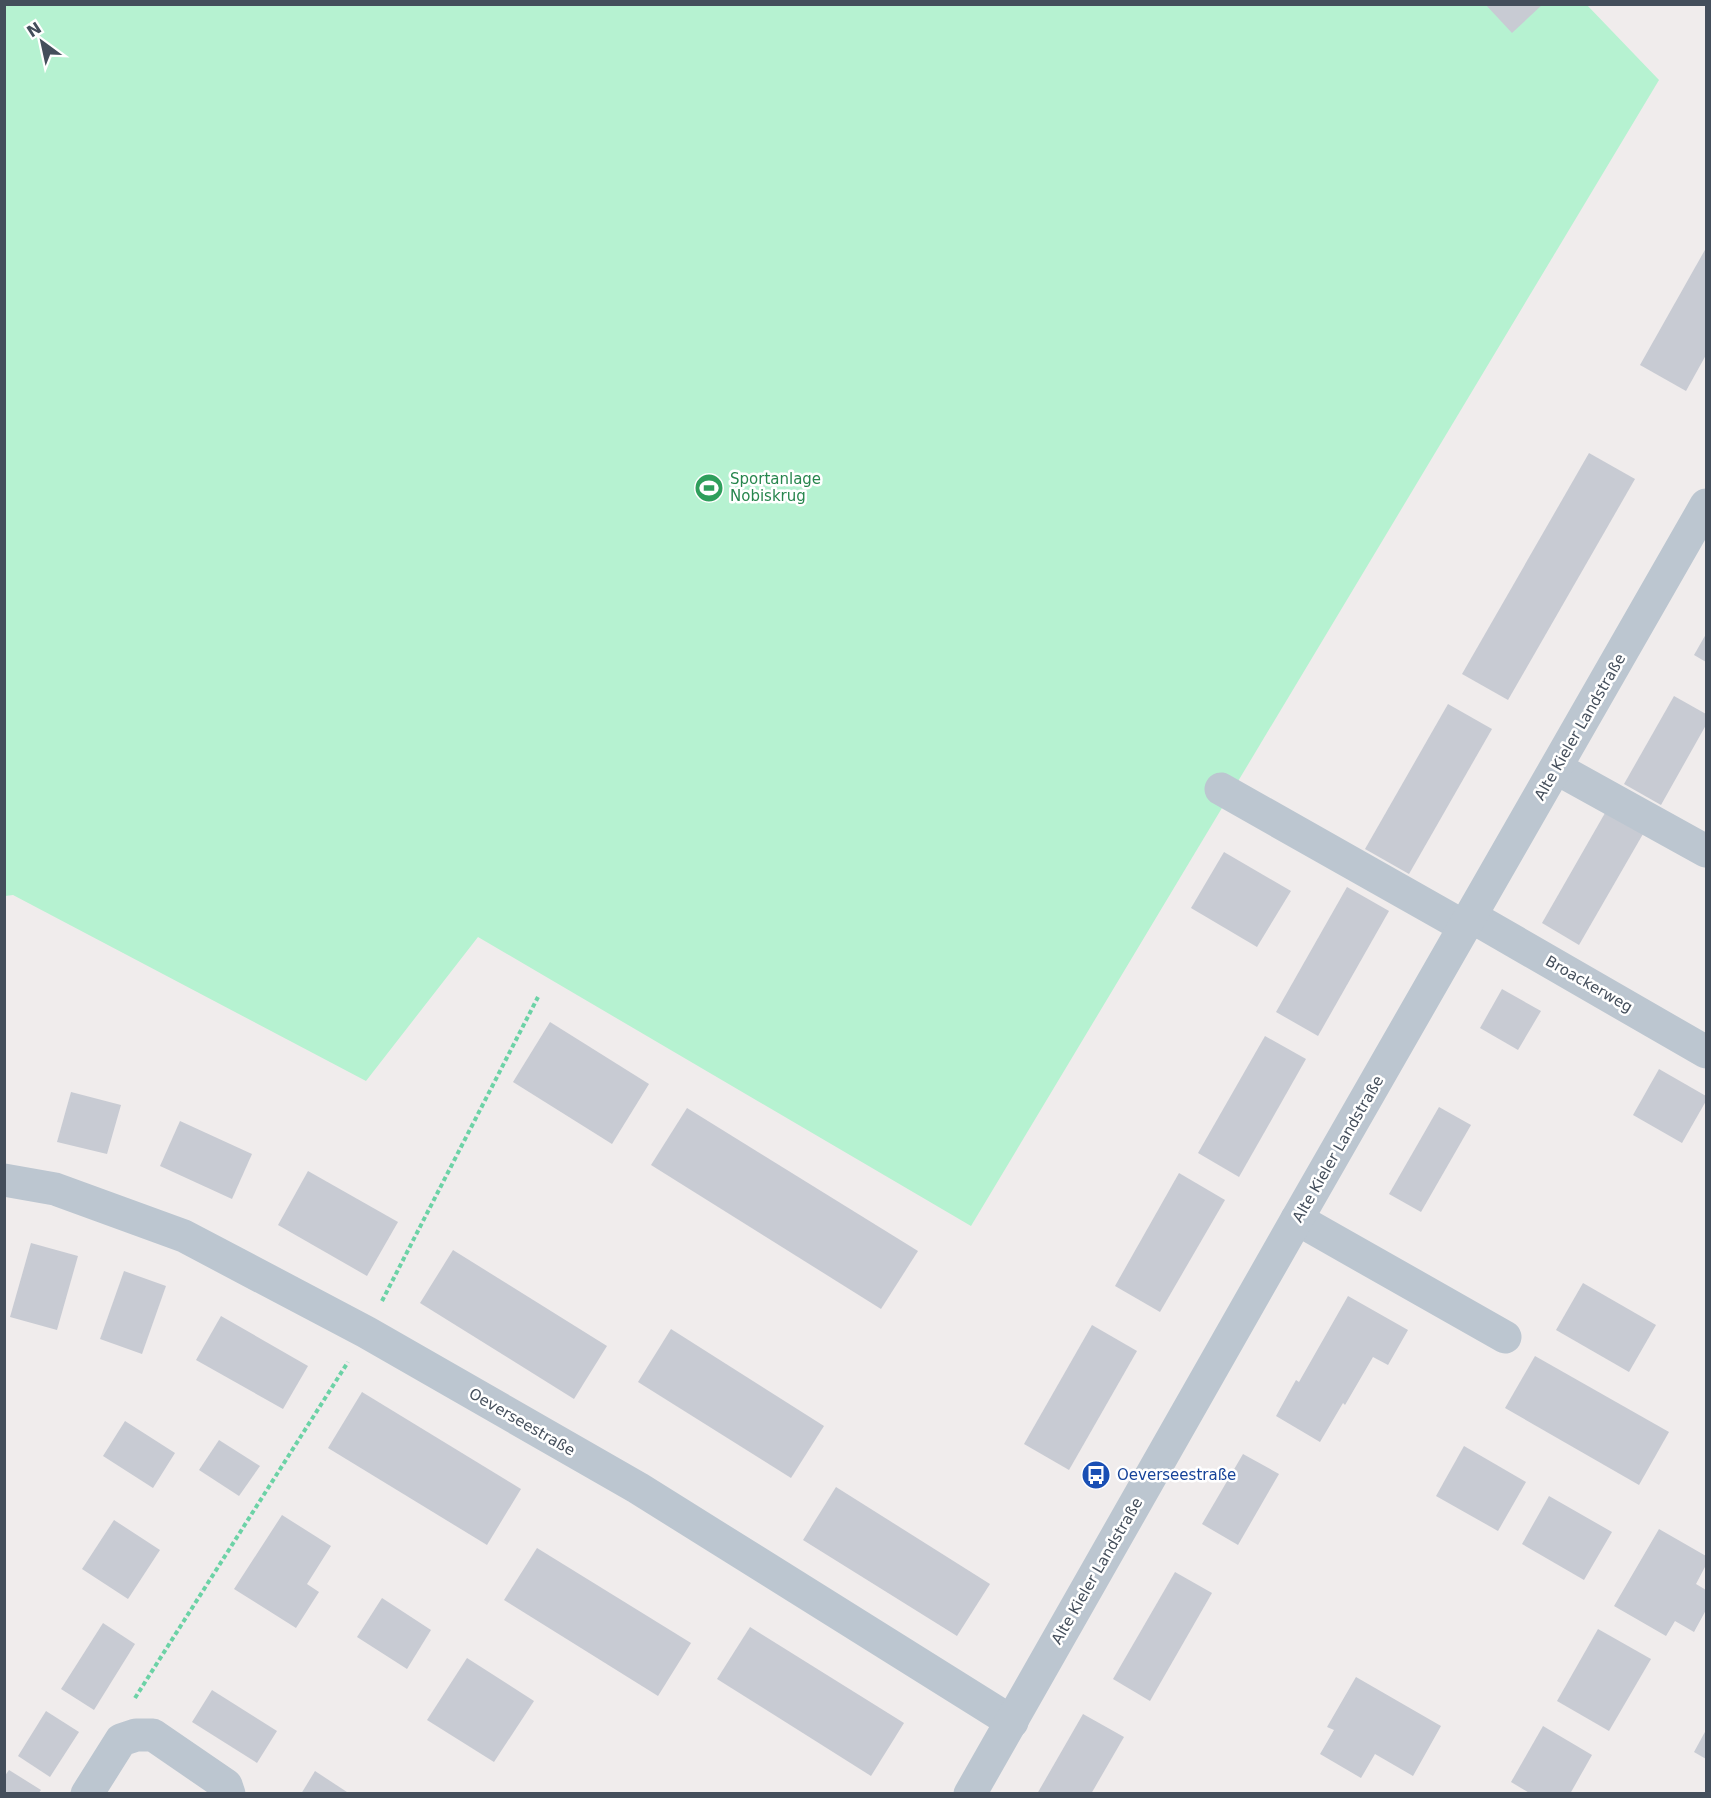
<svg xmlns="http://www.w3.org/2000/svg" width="1711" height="1798" viewBox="0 0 1711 1798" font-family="'DejaVu Sans',sans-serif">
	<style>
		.green { fill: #b6f2d1 }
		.building { fill: #c8cbd3 }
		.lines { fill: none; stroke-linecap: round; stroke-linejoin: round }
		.path { stroke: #6cd2a6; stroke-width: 4; stroke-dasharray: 4.5 3; stroke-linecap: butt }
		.minor { stroke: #bcc6d0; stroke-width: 33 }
		.labels { text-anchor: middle; stroke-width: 5; stroke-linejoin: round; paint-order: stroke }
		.leisure-label { font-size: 15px; fill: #27864d; stroke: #fff; text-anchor: start }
		.street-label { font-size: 15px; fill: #444e5b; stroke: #fff }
		.transit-label { font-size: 15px; fill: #164399; stroke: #fff; text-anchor: start }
	</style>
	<rect width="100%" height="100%" fill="#f0ecec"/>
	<!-- green -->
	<path class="green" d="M1586,4l73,76 -688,1146 -493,-289 -112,144 -353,-186 -8,1v-891z"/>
	<!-- building -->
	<g class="building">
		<path d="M1485,4h58l-31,29z"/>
		<path d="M1706,248v107l-20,36 -46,-26z"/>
		<path d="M1589,453l46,26 -127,221 -46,-26z"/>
		<path d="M1706,634v28l-12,-7z"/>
		<path d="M1674,696l32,18v11l-45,80 -37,-21z"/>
		<path d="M1448,704l44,25 -83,145 -44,-25z"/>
		<path d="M1605,813l38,21 -64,111 -37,-22z"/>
		<path d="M1224,852l67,39 -34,56 -66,-39z"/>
		<path d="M1347,887l42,24 -71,125 -42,-24z"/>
		<path d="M1502,989l39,22 -23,39 -38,-22z"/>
		<path d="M550,1022l99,62 -37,60 -99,-62z"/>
		<path d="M1265,1036l41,23 -67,118 -41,-24z"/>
		<path d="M1659,1069l47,27v5l-24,42 -49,-28z"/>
		<path d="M71,1092l50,13 -14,49 -50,-12z"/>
		<path d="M1439,1107l32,18 -50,87 -32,-18z"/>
		<path d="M687,1108l231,143 -37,58 -230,-144z"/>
		<path d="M180,1121l72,33 -20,45 -72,-33z"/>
		<path d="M308,1171l90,51 -31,54 -89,-51z"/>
		<path d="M1179,1173l46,27 -65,112 -45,-26z"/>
		<path d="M31,1243l47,13 -21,74 -47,-13z"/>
		<path d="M453,1250l154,96 -33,53 -154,-96z"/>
		<path d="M124,1271l42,15 -24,68 -42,-15z"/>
		<path d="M1583,1283l73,42 -27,47 -73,-42z"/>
		<path d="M1348,1296l60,34 -20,35 -15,-8 -28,48 -2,-2 -23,39 -44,-26 20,-36 3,2z"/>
		<path d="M221,1316l87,50 -25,43 -87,-49z"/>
		<path d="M1092,1325l45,26 -68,119 -45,-26z"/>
		<path d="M671,1329l153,97 -33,52 -153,-96z"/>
		<path d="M1535,1356l134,76 -30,53 -134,-77z"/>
		<path d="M362,1392l159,97 -34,56 -159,-97z"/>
		<path d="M125,1421l50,32 -22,35 -50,-32z"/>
		<path d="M219,1440l41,26 -21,30 -40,-26z"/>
		<path d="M1464,1446l62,36 -28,49 -62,-35z"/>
		<path d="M1243,1454l36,20 -41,71 -36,-21z"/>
		<path d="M836,1487l154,97 -33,52 -154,-96z"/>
		<path d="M1549,1496l63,36 -28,48 -62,-36z"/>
		<path d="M282,1515l49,31 -24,38 12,8 -23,36 -62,-39z"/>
		<path d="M114,1520l46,30 -32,49 -46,-30z"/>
		<path d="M1659,1529l47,27v9l-10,19 10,6v20l-12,22 -19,-11 -9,15 -52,-30z"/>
		<path d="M537,1548l154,95 -33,53 -154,-96z"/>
		<path d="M1175,1572l37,21 -62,108 -37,-22z"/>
		<path d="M382,1598l49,32 -24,39 -50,-32z"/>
		<path d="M103,1623l32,21 -41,66 -33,-21z"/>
		<path d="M750,1627l154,96 -33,53 -154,-97z"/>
		<path d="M1598,1629l53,30 -42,72 -52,-30z"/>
		<path d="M467,1658l67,43 -40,61 -67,-42z"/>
		<path d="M1356,1677l85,49 -28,50 -38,-22 -14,24 -41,-24 14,-24 -7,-3z"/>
		<path d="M212,1690l65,41 -20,32 -65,-41z"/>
		<path d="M46,1711l33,21 -29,45 -32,-21z"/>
		<path d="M1083,1714l41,23 -33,57h-54z"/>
		<path d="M1543,1726l49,29 -22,39h-39l-20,-12z"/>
		<path d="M1706,1730v29l-12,-7z"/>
		<path d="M9,1770l32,20 -3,4h-34v-17z"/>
		<path d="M315,1771l35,23h-49z"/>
	</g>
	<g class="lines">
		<!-- path -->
		<g class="path">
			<path d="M382,1301l156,-304"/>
			<path d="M135,1698l213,-336"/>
		</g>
		<!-- minor -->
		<g class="minor">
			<path d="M1556,768l150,83"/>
			<path d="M1221,789l244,138"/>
			<path d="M1472,917l234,135"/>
			<path d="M4,1180l51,9 129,47 182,96 272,156 374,234"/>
			<path d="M1297,1219l208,118"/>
			<path d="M87,1794l34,-54 15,-5h17l73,50 3,9"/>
			<path d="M970,1794l327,-575 409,-714"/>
		</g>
	</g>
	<!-- icons -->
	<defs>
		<g id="stadium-disc" transform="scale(1.5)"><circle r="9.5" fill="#2e9e5b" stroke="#fff"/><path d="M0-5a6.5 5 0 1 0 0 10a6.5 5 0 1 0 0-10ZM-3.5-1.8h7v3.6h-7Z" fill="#fff"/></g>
		<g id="bus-disc" transform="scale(1.5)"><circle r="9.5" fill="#1a4fb4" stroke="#fff"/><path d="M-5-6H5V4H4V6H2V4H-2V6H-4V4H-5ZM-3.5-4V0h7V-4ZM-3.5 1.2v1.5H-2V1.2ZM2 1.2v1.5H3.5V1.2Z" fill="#fff"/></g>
	</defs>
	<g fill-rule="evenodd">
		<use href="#stadium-disc" x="709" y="488"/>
		<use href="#bus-disc" x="1096" y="1475"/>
	</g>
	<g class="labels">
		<!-- leisure labels -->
		<g class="leisure-label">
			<text x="730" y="484">Sportanlage<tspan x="730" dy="17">Nobiskrug</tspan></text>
		</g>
		<!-- street labels -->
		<g class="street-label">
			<text transform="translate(1580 727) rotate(-60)" y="5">Alte Kieler Landstraße</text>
			<text transform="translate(1589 984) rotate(30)" y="5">Broackerweg</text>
			<text transform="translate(1338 1149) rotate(-60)" y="5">Alte Kieler Landstraße</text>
			<text transform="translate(522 1422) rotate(30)" y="5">Oeverseestraße</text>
			<text transform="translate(1097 1571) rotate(-60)" y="5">Alte Kieler Landstraße</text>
		</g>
		<!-- transit labels -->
		<g class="transit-label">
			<text x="1117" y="1480">Oeverseestraße</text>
		</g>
	</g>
	<!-- border -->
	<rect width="1711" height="1798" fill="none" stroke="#444e5b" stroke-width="12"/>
	<!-- north arrow -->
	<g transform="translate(42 42) rotate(327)" stroke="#ffffff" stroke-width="4.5" paint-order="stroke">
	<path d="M0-4.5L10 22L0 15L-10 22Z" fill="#444e5b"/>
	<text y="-9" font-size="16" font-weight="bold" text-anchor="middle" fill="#444e5b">N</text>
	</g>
</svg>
